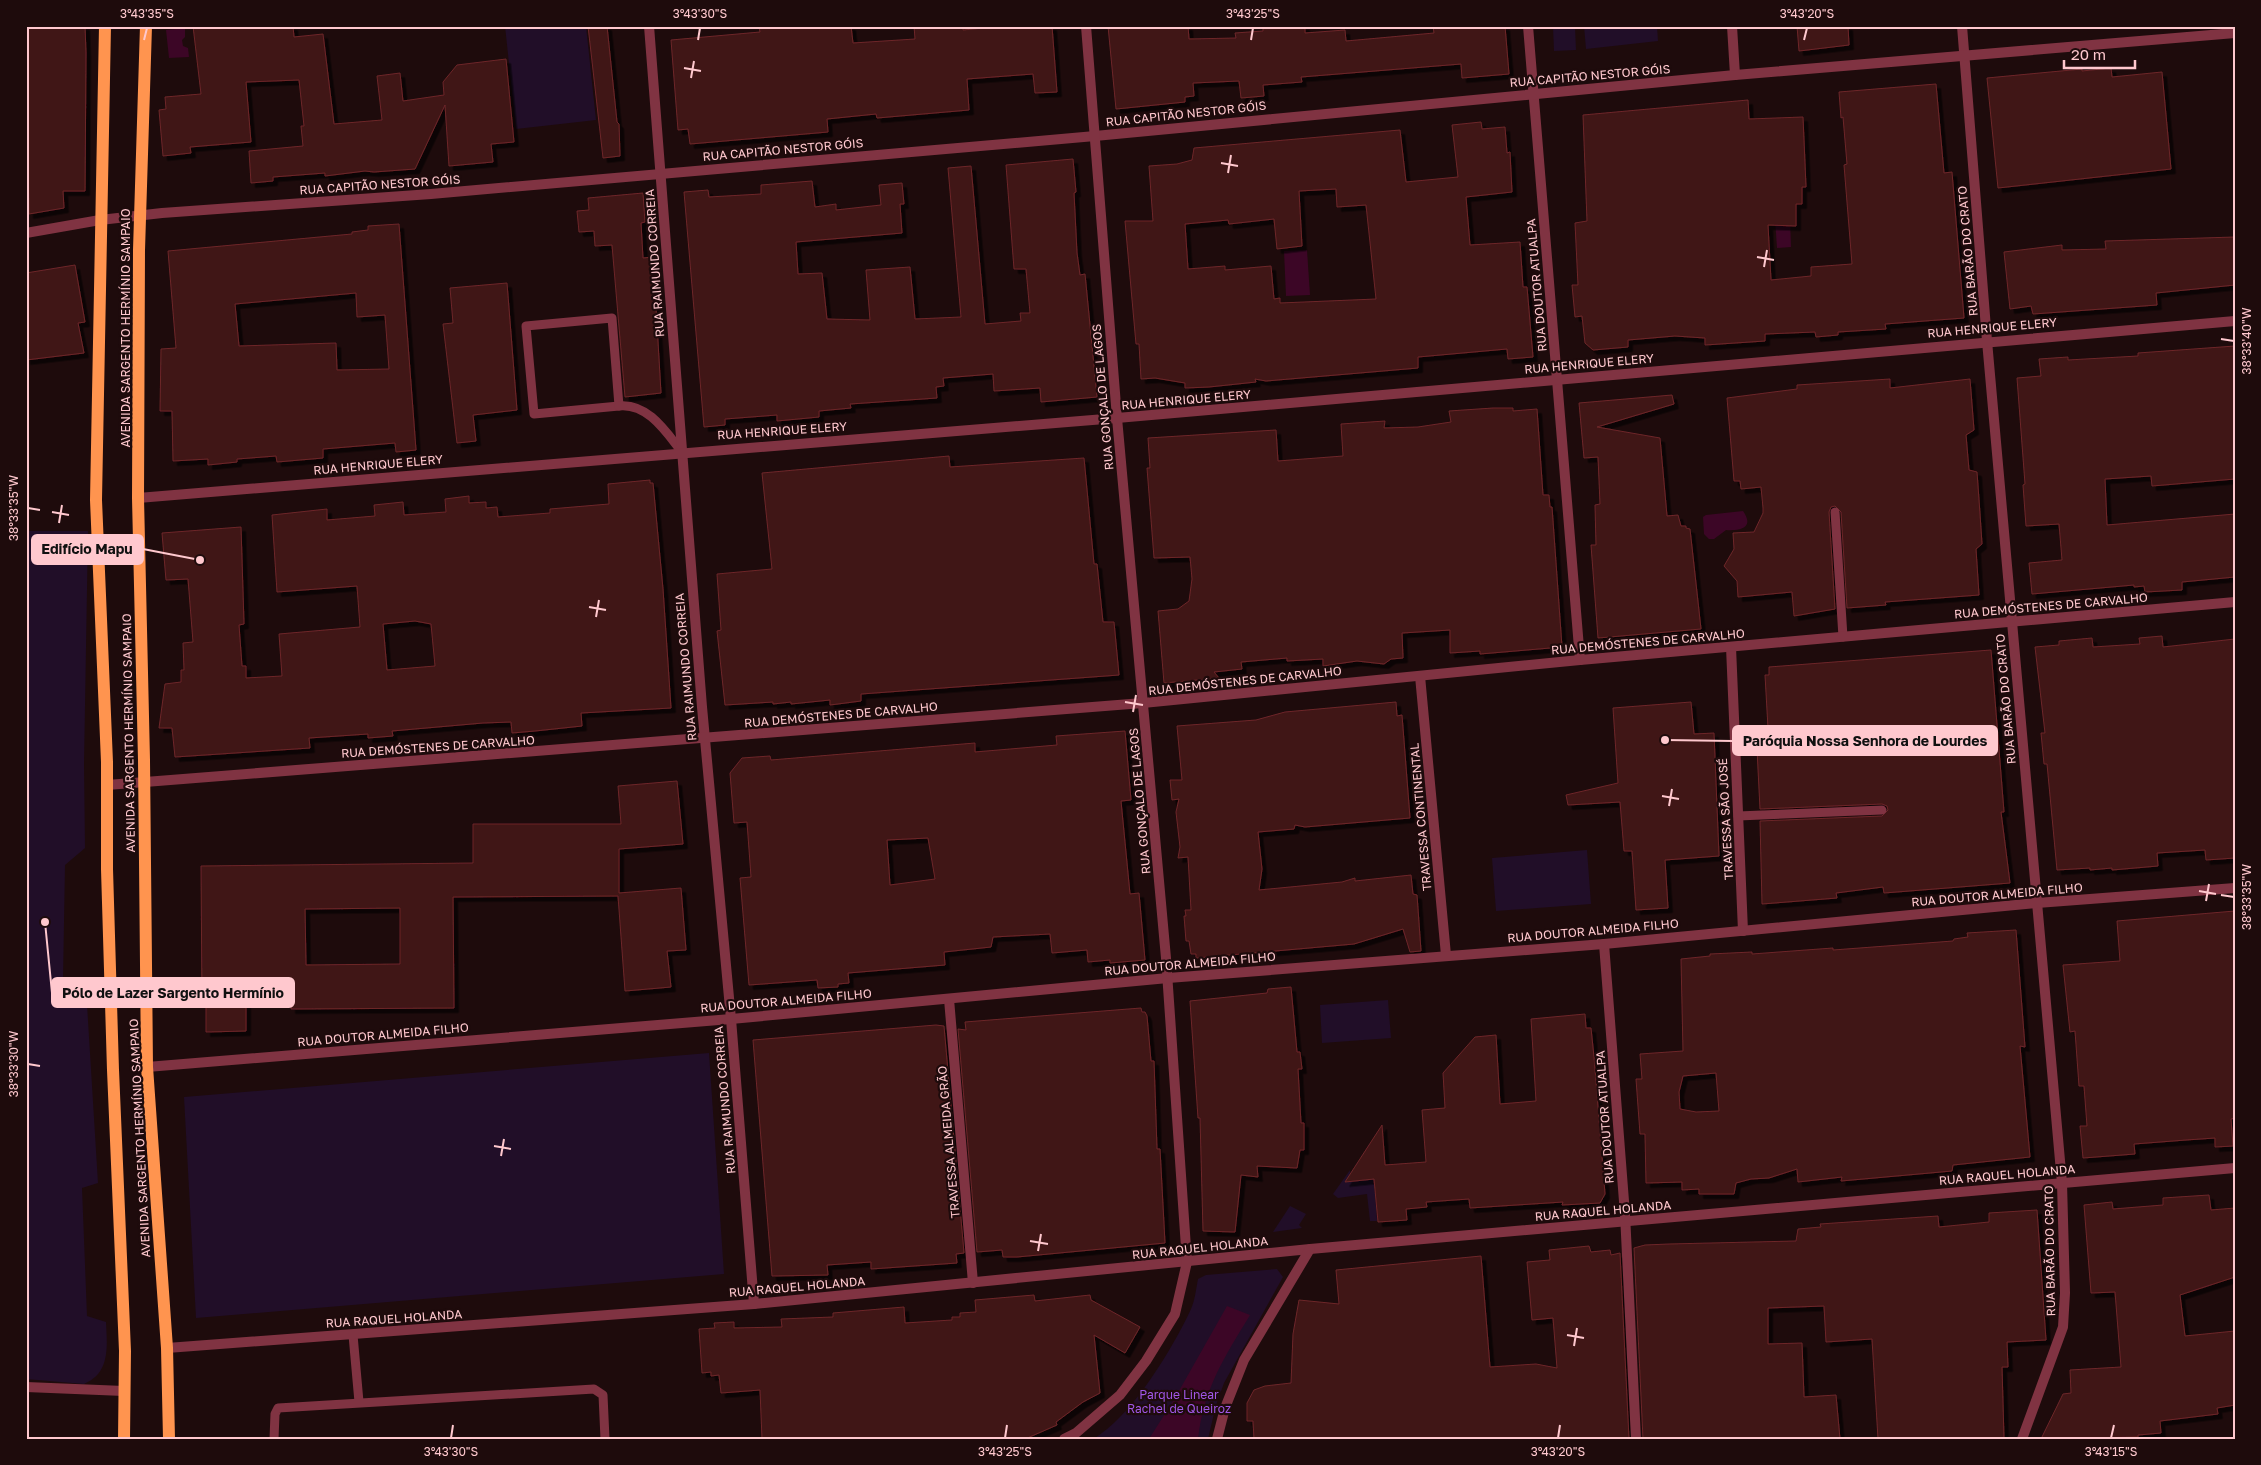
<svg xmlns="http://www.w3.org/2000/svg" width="2261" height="1465" viewBox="0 0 2261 1465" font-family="'Golos Text',sans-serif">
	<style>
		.green { fill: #210e28 }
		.water { fill: #3c0626 }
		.building { fill: #401617; stroke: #6d2629; fill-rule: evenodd; filter: url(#shadow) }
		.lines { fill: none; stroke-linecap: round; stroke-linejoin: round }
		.service { stroke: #803342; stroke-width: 9 }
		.minor { stroke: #803342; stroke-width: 10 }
		.primary { stroke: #ff944f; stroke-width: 12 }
		.ticks { fill: none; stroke: #ffc8ce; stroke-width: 2 }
		.labels { text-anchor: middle; stroke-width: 4.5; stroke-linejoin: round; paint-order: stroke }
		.street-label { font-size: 12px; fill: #ffc8ce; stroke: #1e0b0c }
		.park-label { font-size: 12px; fill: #a157e6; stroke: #1e0b0c }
		.leader { fill: none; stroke: #ffc8ce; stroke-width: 2 }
		.callout-dot { fill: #ffc8ce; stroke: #1e0b0c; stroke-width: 2 }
		.callout { fill: #ffc8ce; stroke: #ffc8ce; stroke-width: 2 }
		.callout-label { font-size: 14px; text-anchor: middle; font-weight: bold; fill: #111 }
		.neatline { fill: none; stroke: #ffc8ce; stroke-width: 2 }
		.ticks-label { font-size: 12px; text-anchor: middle; fill: #ffc8ce }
	</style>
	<defs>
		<filter id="shadow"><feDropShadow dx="4.5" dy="4.5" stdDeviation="0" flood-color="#0009"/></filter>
	</defs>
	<rect width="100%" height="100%" fill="#1e0b0c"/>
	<!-- green -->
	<g class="green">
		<path d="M505,26h81l10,94 -80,9z"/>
		<path d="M1553,26h22l1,24 -22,1z"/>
		<path d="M1584,26h73l1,15 -72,8z"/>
		<path d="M26,531h62l-4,233 1,84 -20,17 -2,115 23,8 12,195 -16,5 5,128 19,6c1,23 5,51 -22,62l-58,-5z"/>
		<path d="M1587,850l4,54 -95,7 -4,-53z"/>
		<path d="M1388,1000l3,38 -69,5 -2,-38z"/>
		<path d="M709,1053l15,221 -528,44 -12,-221z"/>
		<path d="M1350,1170l1,11 23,-2 3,42h-7l-3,-27 -29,4 -5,-4z"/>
		<path d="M1290,1206l16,8 -7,11 3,3 -29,4z"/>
		<path d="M1277,1269l6,8 -59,106 -8,22 -8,34h-115c38,-21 80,-91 98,-130 4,-9 5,-20 7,-30l8,-4z"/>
	</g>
	<!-- water -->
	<g class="water">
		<path d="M185,28v9l-3,3 1,6 5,2 1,9 -20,1 -3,-28z"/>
		<path d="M1775,219h15l1,28 -14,1z"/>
		<path d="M1307,250l3,45 -24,1 -2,-45z"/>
		<path d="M1743,511c12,17 -3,20 -17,19l-12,9h-5l-5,-5 -1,-17 3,-2z"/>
		<path d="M1227,1306l23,9c-26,43 -46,73 -52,124h-49l26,-41z"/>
	</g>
	<!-- building -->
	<g class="building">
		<path d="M26,26h59l1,27 -1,138h-22l1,17 -35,6z"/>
		<path d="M193,26h100l1,11 29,-3 11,90 48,-4 -5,-44 23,-3 3,28 41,-6 -1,-13 14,-17 49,-6 8,83 -23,2 2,18 -44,4 -4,-61 -30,64 -41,3 -9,-1 -40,5v-3l-52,4v4l-22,2 -2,-32 54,-5 -2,-20h3l-5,-46 -53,2 5,60 -61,5 1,6 -28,3 -4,-46 7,-1 -1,-12 36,-3z"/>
		<path d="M588,26h19l10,96 2,2 1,32 -17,2z"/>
		<path d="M759,26h92l2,17 62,-4 -1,-13h49v4l42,-4h47l5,66 -22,1 -2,-19 -66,5 2,31 -92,8 -1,-4 -49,5 1,13 -138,12 -2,-15 -10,1 -7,-90 89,-8z"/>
		<path d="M1108,26h80l1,13 47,-1 -1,-5 28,-2v-5h42v7l40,-3 1,11 88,-8 -1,-7h72l4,48 -47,4 -1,-14 -160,13 1,5 -39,3 1,11 -23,2 -2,-17 -46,2 1,13 -9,1v5l-69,7z"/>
		<path d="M1797,26h51l1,19 -50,6z"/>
		<path d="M2111,68l1,9 50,-5 9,97 -173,19 -11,-110 95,-9v2z"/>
		<path d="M1936,84l8,89 8,-1 12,146 -79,6 1,5 -48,3v3l-22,2 -1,-5 -50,2v7l-60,4v-7l-30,-2 -47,4v7l-35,3 -8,-7 -3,-27 -7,1 -3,-32h6l-3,-62 12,-2 -4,-106 165,-15 1,19 54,-2 3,70h-4v17h-6v22l-28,-1 3,55 40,-4v-9l41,-3 -8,-99 3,-1 -4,-47 -2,1 -2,-26z"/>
		<path d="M1481,122l1,7 23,-2 2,26 3,-1 2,40 -46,5 4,48 50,-3 3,45h4l6,70 -25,2 -1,-10 -89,8v11l-152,13 -11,-2 1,3 -47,5 -24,1v-5l-30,-5 -14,1 -2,-35h-3l-11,-123h28l-4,-55 28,-2 15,-4 2,-12 206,-18 6,52 52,-5 -6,-52zM1336,189l1,18 29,-2 10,94 -96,4v-5l-6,1 -3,-33 -46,4v-4l-37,3 -3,-45 43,-4 1,4 45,-5 3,30 25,-3 -3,-55z"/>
		<path d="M1073,159l3,33 -2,1 3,60 3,22 5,-1 12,123 -56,5 -1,-14 -46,3 -1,-17 -50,4 1,8 -8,1 1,11 -87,6 1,4 -32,3v6l-42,4v-6l-52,4v6l-21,2 -20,-235 24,-2 1,7 52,-3v-9l51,-4 3,26 21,-3v6l45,-5 -2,-20 23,-2 2,21h-4l2,29 -106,9 2,32 24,-1 5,46 43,1 -4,-50 44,-3 5,52 46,-2 -13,-149 23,-2 14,158 36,-3 -1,-8h10l-4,-44h-12l-8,-104z"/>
		<path d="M643,193l2,29 -4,1 2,35 10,-1 8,136 -36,4 -13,-152 -17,1 -1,-15 -15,1 -2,-21 12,-1 -1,-12z"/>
		<path d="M399,224l17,226 -20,2 -1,-9 -72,6v9l-46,4 -1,-6 -39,3v3l-29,3v-6l-35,2 -1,-50h-12l1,-62 15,-1 -8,-97 184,-17v-2l16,-2v-4zM356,293l1,24 28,-2 4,54 -52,1 -1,-27 -97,3 -4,-42z"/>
		<path d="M2235,237v48l-79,8 1,12 -124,9 -2,-8 -21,3 -6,-57 58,-7v5l44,-1 -1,-8z"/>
		<path d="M75,265l10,57 -7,1 6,30 -58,7v-87z"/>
		<path d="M507,283l10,127 -44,5 3,26 -19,2 -14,-119 10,-1 -3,-35z"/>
		<path d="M2235,346v133l-83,7 -1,-10 -46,3 2,46 128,-11v63l-53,5v8l-37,2 -1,-6 -10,1v-2l-102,9 -3,-31 33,-3 -3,-36 -33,2 -3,-41 2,-1 -8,-106 24,-2 -2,-17 29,-2v3l70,-4v-3z"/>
		<path d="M1890,379v9l80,-9 4,51 -8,5 3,35 8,2 3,42 2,30 -6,5 3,46 -94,7 1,3 -39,3 -6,-96 -6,-6 -4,1 -2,5 6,97 -41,7 -2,-24 -54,5 -1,-16 -13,-15 10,-17 -1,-16 21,-1 9,-19v-5l-2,-21 -20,2 -1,-8h-6l-7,-83 70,-9v-4z"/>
		<path d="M1672,395l2,9 -77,23 63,11 7,78 11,-1 3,11h5v2l4,1 11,100 -103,9 -7,-93h5l-1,-40 5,-1 -2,-47 -14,1 -5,-55z"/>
		<path d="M1493,408h20v3l24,-2 6,86h6l1,12h2l10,140 -82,7v-3l-30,2v-23l-48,3 1,25 -12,1 -7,5 -27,-3 -34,5v-7l-36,2v-3l-46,4 1,7 -28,3 5,6 -55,5 -6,-72 20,-2 11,-8 3,-22 -2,-22 -36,1 -7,-90h3l-2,-30 128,-8 2,31 65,-5 -2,-32 44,-3 -1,7 34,-1 33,-5 -2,-11z"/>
		<path d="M949,456l1,11 134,-9 10,106h3l6,58h11l5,53 -258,19v7l-31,4v-5l-39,4v-2l-18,2v-2l-48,3 -8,-74 4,-1 -4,-56 55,-5 -10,-96z"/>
		<path d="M650,480v3h3l10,106 8,119 -90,5 1,13 -47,5 -23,2 -1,-11 -28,1 -91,8 1,5 -25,2v-4l-59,4 1,10 -135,9 -3,-29h-13l6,-44 16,-2v-12h3l-1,-27 10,-1 -5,-63 -22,1 -4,-47 79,-6 3,97 -5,1 3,41h4v12l36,-2 -3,-42 81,-7 -3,-41 -80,6 -5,-77 55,-6v11l48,-4 -1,-11 29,-3 1,13 42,-3 -1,-13 24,-3v7l17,-1v6l11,-1 1,10 52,-4v-4l59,-5 -1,-20zM415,621l16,3 4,42 -48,4 -4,-46z"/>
		<path d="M2162,636l1,11 72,-8v219l-29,2 -1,-10 -48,3 1,13 -46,4v-2l-22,2v-2l-33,2 -10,-106h-3l-3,-31h4l-10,-86 24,-2v-4l33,-3 1,9 47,-3 -1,-6z"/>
		<path d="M1991,650l13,162h-3l9,71 -126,10 -1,-6 -47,6 1,5 -75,6 -2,-83 122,-5 6,-6 -1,-4 -5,-2 -122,5 -4,-80 12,-1 -3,-53h4v-8z"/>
		<path d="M1396,702l1,14 5,-1 8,103 -105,9 -10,-2 -1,4 -36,3 4,37 -3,21 83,-8 13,-4v3l56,-6 2,19 4,1 4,56 -11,1 -7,-23 -49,15 -158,14v-4h-5l-2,-13h-3l-2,-25h2l-1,-6h6l-3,-53 -10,1 2,-11 -4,-35 3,-13 -7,1 -2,-20h12l-5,-54 79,-6 29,-8z"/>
		<path d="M1691,702l3,32 20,-1 5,123 -54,4 3,48 -32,2 -4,-59h-8l-4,-49 -52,3 -2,-10 52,-12 -5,-75z"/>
		<path d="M1125,731l6,69 -10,1 9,93 9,-1 6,67 -35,3v-3l-22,2 -1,-12 -35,3 -2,-19 -57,3 -2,10 -47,5 1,13 -97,8 1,10 -11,1v3l-20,1 -1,-8 -68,5 -9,-107 11,-1 -4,-55 -13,1 -4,-50 12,-15 28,-2 1,4 204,-17v9l82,-7 -1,-9zM928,838l7,41 -45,6 -3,-45z"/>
		<path d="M677,781l6,63 -64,5v44l62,-5 5,62 -19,1 4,36 -46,4 -7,-95 -165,1 1,111 -163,1v-7h-45v29l-40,1v-30h-4l-1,-136 272,-3v-39h148l-3,-38zM400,908v56l-94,1 -1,-56z"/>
		<path d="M2235,911v207l-4,1 2,27 -18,1v-9l-29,2 -52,4 1,10 -52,4 -3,-32h7l-3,-40h-5l-4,-55 -5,1 -7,-67 57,-4 -3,-40z"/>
		<path d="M2016,930l9,117 -5,-1 10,111 -77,8 -1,6 -111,10 1,-4 -44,5 -1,-13 -28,9 -18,1 -15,4 -2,11h-35v-5l-17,1v-8l-36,1 -1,-49h-5l-4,-55h6l-2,-25 43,-3 -2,-92 29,-3v-2l42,-2v2l81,-6v2l120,-9 1,-2 14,-2 -1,-4zM1716,1073l3,38 -23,1 -16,-3 -1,-17 4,-16z"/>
		<path d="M1291,987l6,65h3l2,17h-4l3,54h3v27h-4l-3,18 -40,-2 1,11 -17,-2 -6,57 -32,-1 -3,-113h-2l-8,-117 77,-8 1,-4z"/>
		<path d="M1141,1008l1,4h3l2,4 4,45h3l3,88h3l5,94 -148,14h-14l-1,-7 -25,2 -19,-223 8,1 -1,-8z"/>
		<path d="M1585,1014l1,14h5l3,29 11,137 -5,9 -38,2 1,-3 -93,6 -1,-9 -43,3 1,5 -21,2 1,11 -29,2 -4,-43 -29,3 37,-57 3,40 41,-3 -4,-52 23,-2 -2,-35 32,-36 21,-2 4,69 36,-3 -5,-82z"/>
		<path d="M936,1025l8,1 20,227 -8,1 1,9 -86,6v-7l-44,3 1,10 -56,1 -19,-236z"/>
		<path d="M2209,1195l2,15 24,-2v69l-55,18 5,41 50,-5v74l-18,3 1,6 -58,7 1,12 -23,2v2l-97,2 22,-45 8,-1 -1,-23 51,-3 -6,-75 -24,1 -7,-88 28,-3 1,7 50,-4v-7z"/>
		<path d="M2037,1210l9,130 -39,2 1,25h-6l2,72h-126l-6,-100 -46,3 -2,-36 -56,2v36l34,-1 2,54 32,-2 4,44h-197l-9,-191 11,-3 24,-1 127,-3 2,-12 23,-2 -1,-3 118,-8 1,11 50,-5v-9z"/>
		<path d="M1589,1246l2,6 19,-2 1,5 9,-2 9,186h-375l-1,-18h-6v-18l7,-13 11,-4 26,-3 2,-49 6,-34 40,4 -3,-34 145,-14 9,111 46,-3 21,4 -4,-50 -21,2 -5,-58 23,-2 -1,-10z"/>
		<path d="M1034,1295l1,6 55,-6 1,5 49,27 -15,26 -31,-18 6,58 -17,9 -27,20 1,3 -32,14h-263l-2,-49 -39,3 -2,-18 -8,1v-4l-9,1 -3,-44 16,-1 -1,-5 20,-1v6l48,-1 -1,-8 52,-2v-4l71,-6 1,16 47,-3v-3h8v-4l16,-1 -1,-12z"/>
	</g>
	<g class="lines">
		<!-- service -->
		<g class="service">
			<path d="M612,318l7,88 -85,8 -8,-88z"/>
			<path d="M619,406c29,-3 47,26 63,46"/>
			<path d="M1835,512l8,125"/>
			<path d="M1738,816l144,-6"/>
			<path d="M353,1335l6,67"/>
			<path d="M274,1439l1,-25 3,-6 316,-19 9,6 2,44"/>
		</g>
		<!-- minor -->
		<g class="minor">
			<path d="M649,26l53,681 29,312 23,285"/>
			<path d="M1528,26l52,634"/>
			<path d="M1732,26l3,49"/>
			<path d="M1962,26l25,315 75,842 3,110 -2,34 -41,112"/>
			<path d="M26,233l74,-13 62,-7 269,-19 664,-58 640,-61 500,-42"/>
			<path d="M138,498l979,-80 1118,-97"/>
			<path d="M1731,647l12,284"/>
			<path d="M1420,676l26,279"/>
			<path d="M107,785l1036,-82 437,-43 655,-58"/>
			<path d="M1604,944l21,270 11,225"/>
			<path d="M949,999l24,284"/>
			<path d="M147,1067l584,-48 437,-41 436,-34 433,-41 198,-15"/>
			<path d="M167,1348l587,-44 556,-55 925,-81"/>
			<path d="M26,1387l98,4"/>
			<path d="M1064,1439l12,-6 44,-38 26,-34 29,-47 12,-52 -21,-304 -49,-540 -31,-392"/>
			<path d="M1217,1439l8,-31 19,-48 66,-111"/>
		</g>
		<!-- primary -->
		<g class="primary">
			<path d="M105,26l-9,474 11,262v107l6,201 12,281 -1,88"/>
			<path d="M146,26l-7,224 -1,248 6,262 3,307 20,281 2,91"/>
		</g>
	</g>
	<!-- ticks -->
	<path class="ticks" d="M144,40l3,-12M698,40l2,-12M1251,40l2,-12M1804,40l3,-12M684,68l17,3M691,78l3,-17M1221,163l17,3M1228,173l3,-18M1757,257l17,3M1764,267l3,-17M2221,339l13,2M28,508l12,2M52,512l17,3M59,523l3,-18M589,607l17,3M596,617l3,-17M1125,702l18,3M1133,712l3,-17M1662,796l17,3M1669,806l3,-17M2199,891l17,3M2221,895l13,2M2206,901l3,-17M28,1064l12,2M494,1146l17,3M501,1156l3,-17M1030,1241l18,3M1038,1251l3,-17M1567,1335l17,3M1574,1346l3,-18M451,1438l2,-13M1005,1438l2,-13M1558,1438l2,-13M2111,1438l3,-13"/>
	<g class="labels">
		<!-- street labels -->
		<g class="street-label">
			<text transform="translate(1590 76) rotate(-5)" y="4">RUA CAPITÃO NESTOR GÓIS</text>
			<text transform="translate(1186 114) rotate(-6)" y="4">RUA CAPITÃO NESTOR GÓIS</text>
			<text transform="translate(783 150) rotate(-5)" y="4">RUA CAPITÃO NESTOR GÓIS</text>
			<text transform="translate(380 185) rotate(-4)" y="4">RUA CAPITÃO NESTOR GÓIS</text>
			<text transform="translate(1968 251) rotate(-95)" y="4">RUA BARÃO DO CRATO</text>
			<text transform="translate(655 263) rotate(-94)" y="4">RUA RAIMUNDO CORREIA</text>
			<text transform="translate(1537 285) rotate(-95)" y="4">RUA DOUTOR ATUALPA</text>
			<text transform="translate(126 328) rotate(-90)" y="4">AVENIDA SARGENTO HERMÍNIO SAMPAIO</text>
			<text transform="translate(1992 328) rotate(-5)" y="4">RUA HENRIQUE ELERY</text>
			<text transform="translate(1589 364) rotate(-5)" y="4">RUA HENRIQUE ELERY</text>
			<text transform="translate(1103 397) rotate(-95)" y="4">RUA GONÇALO DE LAGOS</text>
			<text transform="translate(1186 400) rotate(-5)" y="4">RUA HENRIQUE ELERY</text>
			<text transform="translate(782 431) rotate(-4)" y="4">RUA HENRIQUE ELERY</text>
			<text transform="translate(378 465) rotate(-5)" y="4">RUA HENRIQUE ELERY</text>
			<text transform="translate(2051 606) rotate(-5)" y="4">RUA DEMÓSTENES DE CARVALHO</text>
			<text transform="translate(1648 642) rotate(-5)" y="4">RUA DEMÓSTENES DE CARVALHO</text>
			<text transform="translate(686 667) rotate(-95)" y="4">RUA RAIMUNDO CORREIA</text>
			<text transform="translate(1245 681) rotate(-6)" y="4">RUA DEMÓSTENES DE CARVALHO</text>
			<text transform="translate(2006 699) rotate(-95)" y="4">RUA BARÃO DO CRATO</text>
			<text transform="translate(841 715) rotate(-5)" y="4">RUA DEMÓSTENES DE CARVALHO</text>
			<text transform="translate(129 733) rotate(-91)" y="4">AVENIDA SARGENTO HERMÍNIO SAMPAIO</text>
			<text transform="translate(438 747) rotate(-4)" y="4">RUA DEMÓSTENES DE CARVALHO</text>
			<text transform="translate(1140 801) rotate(-95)" y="4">RUA GONÇALO DE LAGOS</text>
			<text transform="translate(1421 817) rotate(-95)" y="4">TRAVESSA CONTINENTAL</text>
			<text transform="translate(1726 819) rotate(-93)" y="4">TRAVESSA SÃO JOSÉ</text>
			<text transform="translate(1997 895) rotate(-5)" y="4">RUA DOUTOR ALMEIDA FILHO</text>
			<text transform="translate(1593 931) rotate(-5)" y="4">RUA DOUTOR ALMEIDA FILHO</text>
			<text transform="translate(1190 964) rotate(-5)" y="4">RUA DOUTOR ALMEIDA FILHO</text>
			<text transform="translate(786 1001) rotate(-5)" y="4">RUA DOUTOR ALMEIDA FILHO</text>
			<text transform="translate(383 1035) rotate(-5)" y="4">RUA DOUTOR ALMEIDA FILHO</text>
			<text transform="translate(725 1100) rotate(-95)" y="4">RUA RAIMUNDO CORREIA</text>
			<text transform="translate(1605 1117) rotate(-94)" y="4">RUA DOUTOR ATUALPA</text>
			<text transform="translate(140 1138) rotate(-93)" y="4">AVENIDA SARGENTO HERMÍNIO SAMPAIO</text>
			<text transform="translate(949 1142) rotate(-95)" y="4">TRAVESSA ALMEIDA GRÃO</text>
			<text transform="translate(2007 1175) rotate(-5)" y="4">RUA RAQUEL HOLANDA</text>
			<text transform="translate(1603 1211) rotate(-5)" y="4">RUA RAQUEL HOLANDA</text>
			<text transform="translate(1200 1248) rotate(-6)" y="4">RUA RAQUEL HOLANDA</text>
			<text transform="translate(2050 1251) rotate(-91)" y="4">RUA BARÃO DO CRATO</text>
			<text transform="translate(797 1287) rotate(-5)" y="4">RUA RAQUEL HOLANDA</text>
			<text transform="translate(394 1319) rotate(-4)" y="4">RUA RAQUEL HOLANDA</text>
		</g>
		<!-- park labels -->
		<g class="park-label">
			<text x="1179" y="1399">Parque Linear<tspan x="1179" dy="14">Rachel de Queiroz</tspan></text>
		</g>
	</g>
	<!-- callouts -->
	<path class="leader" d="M200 560L143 549M1665 740L1733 741M45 922L52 993"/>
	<g class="callout-dot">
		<circle cx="200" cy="560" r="5"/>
		<circle cx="1665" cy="740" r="5"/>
		<circle cx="45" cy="922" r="5"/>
	</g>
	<g class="callout">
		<rect x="32" y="535" width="111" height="29" rx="5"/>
		<rect x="1733" y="726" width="264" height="29" rx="5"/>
		<rect x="52" y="978" width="242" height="29" rx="5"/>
	</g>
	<g class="callout-label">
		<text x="87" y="554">Edifício Mapu</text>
		<text x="1865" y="746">Paróquia Nossa Senhora de Lourdes</text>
		<text x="173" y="998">Pólo de Lazer Sargento Hermínio</text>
	</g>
	<!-- border -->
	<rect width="2261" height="1465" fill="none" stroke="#1e0b0c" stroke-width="55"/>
	<!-- scale -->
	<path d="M2064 60v8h71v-8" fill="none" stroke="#ffc8ce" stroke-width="2.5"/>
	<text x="2071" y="60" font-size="15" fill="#ffc8ce" stroke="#1e0b0c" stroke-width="4" paint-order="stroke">20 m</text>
	<rect x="28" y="28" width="2206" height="1410" class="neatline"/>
	<g class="ticks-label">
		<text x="147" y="18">3°43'35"S</text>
		<text x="700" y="18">3°43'30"S</text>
		<text x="1253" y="18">3°43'25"S</text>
		<text x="1807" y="18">3°43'20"S</text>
		<text transform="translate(2247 341) rotate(-90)" y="4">38°33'40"W</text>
		<text transform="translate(14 508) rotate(-90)" y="4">38°33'35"W</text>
		<text transform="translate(2247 897) rotate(-90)" y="4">38°33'35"W</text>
		<text transform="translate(14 1064) rotate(-90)" y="4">38°33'30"W</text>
		<text x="451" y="1456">3°43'30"S</text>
		<text x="1005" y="1456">3°43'25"S</text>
		<text x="1558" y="1456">3°43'20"S</text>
		<text x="2111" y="1456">3°43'15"S</text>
	</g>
</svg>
